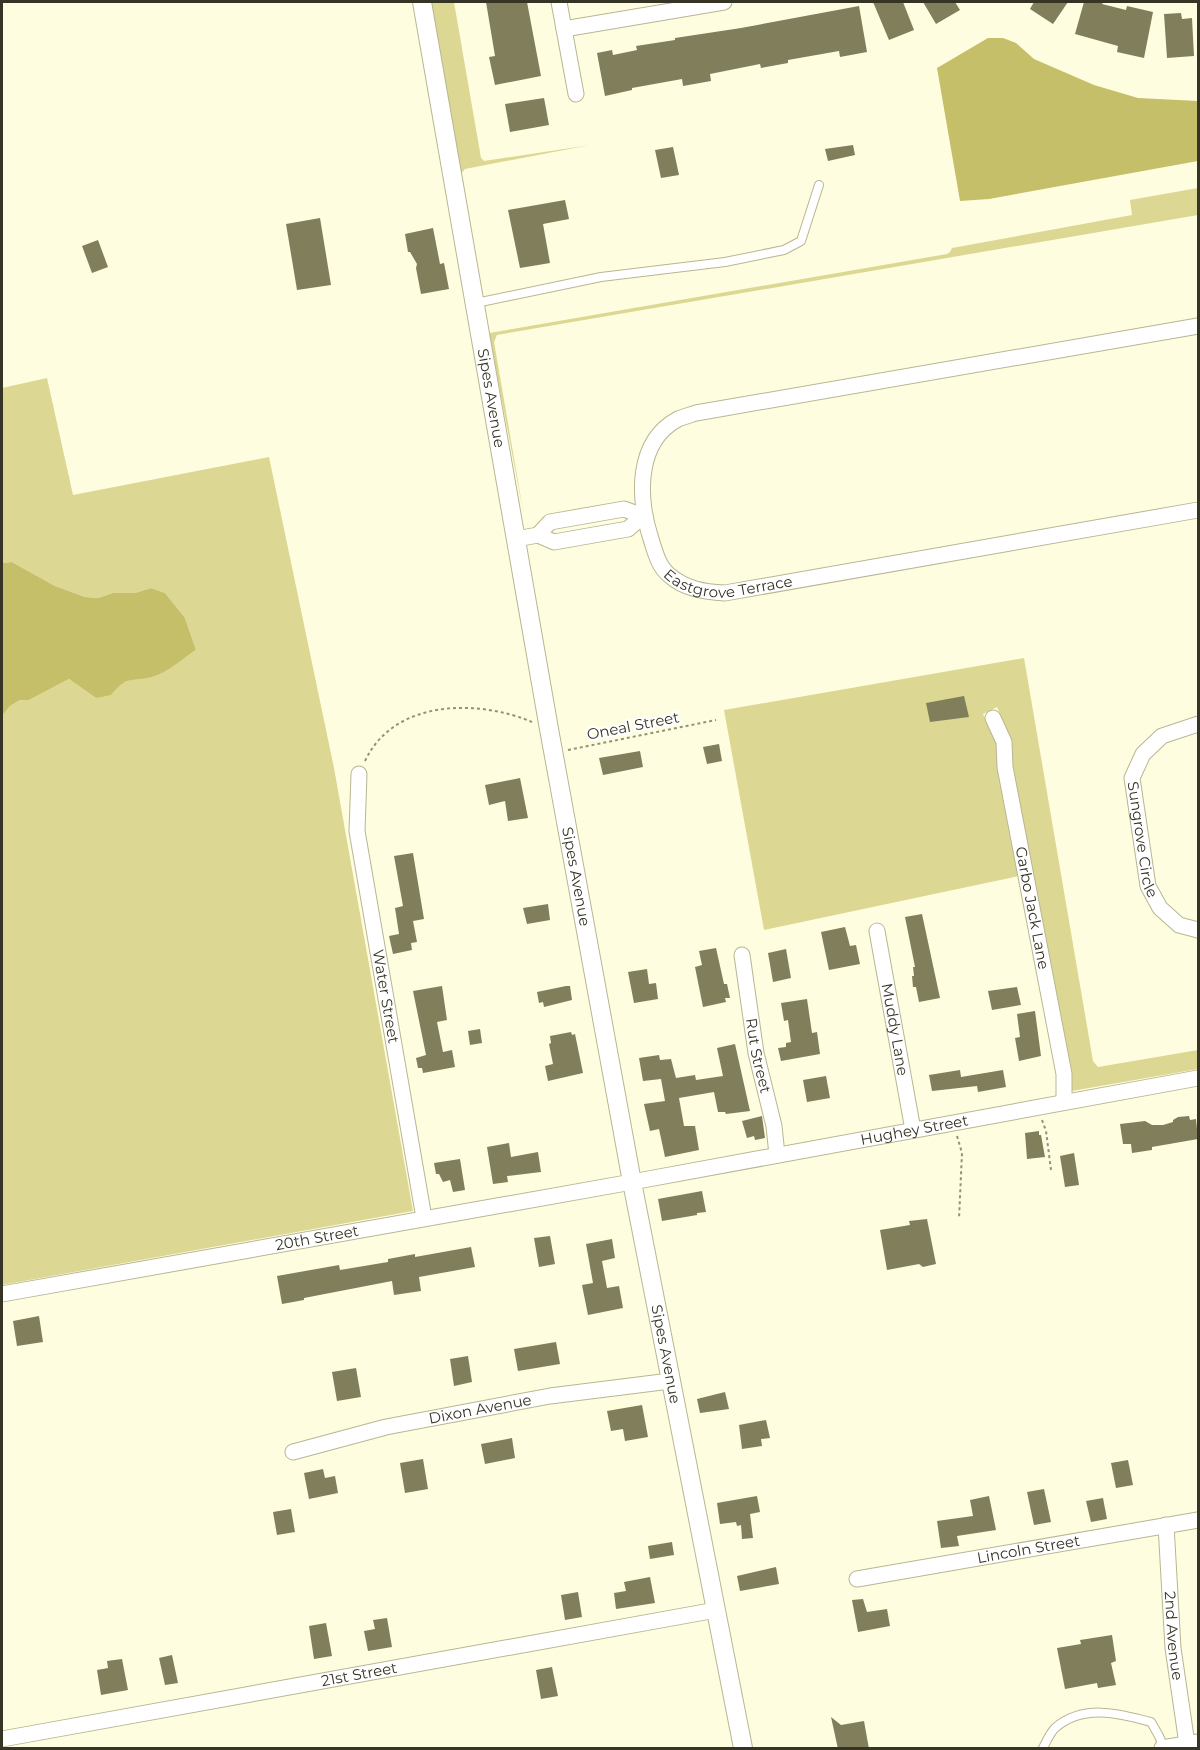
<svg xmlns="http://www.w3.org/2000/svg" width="1200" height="1750" viewBox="0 0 1200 1750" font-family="Montserrat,sans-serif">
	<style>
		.green { fill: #dcd893 }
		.water { fill: #c6bf69 }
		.building { fill: #807e5b }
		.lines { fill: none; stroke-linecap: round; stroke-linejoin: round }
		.service-casing { stroke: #b8b692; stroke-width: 10 }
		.minor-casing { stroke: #b8b692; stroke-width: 17 }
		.tertiary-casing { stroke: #b8b692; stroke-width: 20 }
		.path { stroke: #93917b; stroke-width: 2; stroke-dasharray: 3 3; stroke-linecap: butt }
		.service { stroke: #fff; stroke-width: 8 }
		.minor { stroke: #fff; stroke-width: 15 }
		.tertiary { stroke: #fff; stroke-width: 18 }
		.labels { text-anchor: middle; stroke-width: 4.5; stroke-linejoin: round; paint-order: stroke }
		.street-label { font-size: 15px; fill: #353425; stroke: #fff }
	</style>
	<rect width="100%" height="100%" fill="#fffddf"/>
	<!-- green -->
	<g class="green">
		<path d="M429,2h25l27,156 3,3 106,-16 -125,24 -5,6z"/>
		<path d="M1198,188v27l-701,120 -3,7 30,174 -35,-183 458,-79 3,-2 2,-4 180,-33 -2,-15z"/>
		<path d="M47,378l26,117 196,-38 65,311 79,443 -411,74v-569l8,-10 10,-6h9l40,-21 27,19 24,-14 18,-7h14l16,-8 28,-19 -11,-32 -20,-25 -14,-5 -16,5h-22l-15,5 -13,-1 -30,-11 -43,-24 -10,1v-175z"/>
		<path d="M1024,658l69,403 5,6 100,-17v19l-126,22v-19l-60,-305 -1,-28 -14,-32 -14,7 14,30 22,132 -255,54 -40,-220z"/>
	</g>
	<!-- water -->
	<g class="water">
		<path d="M988,38h15l13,5 18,16 60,26 44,13 60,3v60l-209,38 -29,2 -23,-133z"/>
		<path d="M12,562l43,24 30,11 13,1 15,-5h22l16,-5 14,5 20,25 11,32c-14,9 -28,22 -44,27 -21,5 -25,-2 -41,18l-15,3 -27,-19 -40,21h-9l-10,6 -8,10v-153z"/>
	</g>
	<!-- building -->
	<g class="building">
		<path d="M486,2h41l14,74 -46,9 -6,-28 6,-1z"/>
		<path d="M873,2h30l11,28 -25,10z"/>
		<path d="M923,2h32l5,8 -24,14z"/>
		<path d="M1034,2h34l-15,22 -23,-15z"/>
		<path d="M1084,2h19l-1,2 24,6 1,-4 26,6 -9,46 -27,-6 1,-6 -43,-12z"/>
		<path d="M859,6l8,46 -27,5 -1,-6 -51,9v3l-27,5 -1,-4 -50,10 1,7 -28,5 -1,-7 -50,9v2l-27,6 -8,-43 15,-3 1,5 24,-5 -1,-4 39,-6v-2l66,-10z"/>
		<path d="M1181,13l1,6 10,-1 2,38 -27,2 -3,-44z"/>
		<path d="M544,98l5,27 -39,7 -5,-28z"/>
		<path d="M853,145l2,10 -27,6 -3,-12z"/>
		<path d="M673,147l6,28 -18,3 -6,-28z"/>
		<path d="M565,200l4,19 -26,5 7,39 -30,5 -12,-58z"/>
		<path d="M320,218l11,67 -34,5 -11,-66z"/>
		<path d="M433,228l7,36 4,-1 5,26 -28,5 -5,-26 1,-4 -7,-12h-2l-3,-18z"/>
		<path d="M98,240l10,27 -16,6 -10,-27z"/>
		<path d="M964,696l5,21 -39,5 -4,-19z"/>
		<path d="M719,744l3,17 -15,3 -4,-17z"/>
		<path d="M640,751l3,16 -40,8 -4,-17z"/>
		<path d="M520,778l8,40 -20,3 -3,-20 -16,4 -4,-20z"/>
		<path d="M413,853l11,66 -11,2 4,21 -6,1 1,7 -19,4 -4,-18 10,-2 -4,-26 8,-2 -9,-50z"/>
		<path d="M548,904l2,16 -23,4 -4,-16z"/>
		<path d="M922,914l18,84 -21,4 -3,-15h-3l-1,-11h2l-1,-9h2l-10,-50z"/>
		<path d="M845,927l5,19 6,-1 4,19 -31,6 -8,-38z"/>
		<path d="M716,948l8,36h3l3,14h-5l1,4 -23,5 -8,-40 7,-2 -3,-14z"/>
		<path d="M786,949l5,29 -18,4 -5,-29z"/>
		<path d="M647,969l2,15 7,-1 2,16 -24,4 -6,-31z"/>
		<path d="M442,986l5,34 -10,2 6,30 9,-2 3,17 -32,6 -1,-5h-4l-2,-10 10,-3 -13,-64z"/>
		<path d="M566,986h4l2,14 -28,7 -1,-5 -4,1 -2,-11z"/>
		<path d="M1017,987l4,18 -29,5 -4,-19z"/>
		<path d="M807,999l5,34 5,-1 3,22 -39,7 -3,-13 8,-1v-4l5,-1 -3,-22 -4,1 -3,-18z"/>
		<path d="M1035,1011l6,45 -22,5 -4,-23 5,-1 -3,-23z"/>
		<path d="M480,1029l2,14 -12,2 -2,-14z"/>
		<path d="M571,1032l1,3 3,-1 8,39 -35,8 -3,-15 8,-2 -4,-20 2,-1 -1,-7z"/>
		<path d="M735,1044l15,67 -24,3 -1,-2h-7l-4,-20 -35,6 5,28h11l4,24 -34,7 -6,-28 -9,2 -6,-27 21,-3 -4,-22 -18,2 -4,-23 20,-3 1,5 11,-1 5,19 19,-3 1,5 27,-4 -6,-28z"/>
		<path d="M960,1070l1,7 42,-7 3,17 -28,5 -1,-6 -45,5 -3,-16z"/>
		<path d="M826,1076l4,22 -23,4 -4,-22z"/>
		<path d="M762,1116l3,22 -10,2 -1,-4 -7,2 -5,-17z"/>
		<path d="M1189,1116l1,4 6,-1 2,20 -46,8v3l-20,3 -1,-9h-8l-3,-20 25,-3 7,4h11l10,-3v-2l5,-3z"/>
		<path d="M1039,1131v4h2l4,22 -18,2 -2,-26z"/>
		<path d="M509,1143l2,14 27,-5 3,20 -34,4 1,6 -15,2 -6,-37z"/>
		<path d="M1074,1153l5,32 -14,2 -5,-31z"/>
		<path d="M460,1159l5,31 -12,2 -3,-12 -7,2 -4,-8h-3l-2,-11z"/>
		<path d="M702,1191l4,21 -9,1v2l-35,6 -4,-22z"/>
		<path d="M927,1219l9,45 -13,3 -4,-3 -32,6 -7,-40 30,-5 -1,-4z"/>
		<path d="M550,1236l5,28 -16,3 -5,-29z"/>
		<path d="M612,1239l3,19 -13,3 5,27 12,-2 4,22 -35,7 -6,-30 11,-2 -7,-39z"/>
		<path d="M471,1247l4,20 -56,10 2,14 -27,4 -2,-14 -88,17v2l-22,4 -5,-28 62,-11 1,5 48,-8v-3l27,-5v3z"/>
		<path d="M39,1316l4,26 -26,4 -4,-25z"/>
		<path d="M556,1342l4,22 -42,7 -4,-22z"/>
		<path d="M468,1356l4,26 -18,4 -4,-27z"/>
		<path d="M356,1368l5,29 -24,4 -5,-29z"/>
		<path d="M725,1392l4,17 -29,4 -3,-14z"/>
		<path d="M642,1405l6,32 -23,4 -2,-12 -12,2 -4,-20z"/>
		<path d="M766,1420l4,18 -9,1 1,7 -20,3 -3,-24z"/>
		<path d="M512,1438l3,20 -30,6 -4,-20z"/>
		<path d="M423,1459l5,30 -23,4 -5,-30z"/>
		<path d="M1128,1460l5,25 -17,3 -5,-25z"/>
		<path d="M323,1469l2,9 10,-2 3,17 -29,6 -5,-26z"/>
		<path d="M1044,1489l7,33 -17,3 -7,-33z"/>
		<path d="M757,1496l3,16 -10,2 3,24 -11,1 -1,-14 -4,1 -1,-4 -16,2 -3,-21z"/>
		<path d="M989,1496l7,34 -39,6 2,10 -18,2 -4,-27 36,-5 -3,-16z"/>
		<path d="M1103,1498l4,21 -16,3 -5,-21z"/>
		<path d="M291,1509l4,23 -18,3 -4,-23z"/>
		<path d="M672,1542l2,13 -24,4 -2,-13z"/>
		<path d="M776,1567l3,17 -39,7 -3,-15z"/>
		<path d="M650,1577l5,26 -39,6 -2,-16 12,-2 -2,-9z"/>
		<path d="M578,1592l4,25 -17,3 -4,-25z"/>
		<path d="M863,1599l4,13 20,-3 3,17 -32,6 -6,-32z"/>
		<path d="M387,1618l5,29 -24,4 -4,-20 11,-2 -2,-9z"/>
		<path d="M326,1623l6,33 -18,3 -5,-33z"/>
		<path d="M1112,1635l4,26 -5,2 5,22 -18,3 -1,-5 -32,6 -8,-41 24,-4 -1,-4z"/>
		<path d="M172,1655l6,28 -13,2 -6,-27z"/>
		<path d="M122,1659l6,31 -27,5 -4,-25 11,-2 -1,-7z"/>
		<path d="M552,1667l6,29 -17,3 -5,-29z"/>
		<path d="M831,1717l10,8 23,-4 5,28h-31z"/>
	</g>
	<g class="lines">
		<!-- service casing -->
		<g class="service-casing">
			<g id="service">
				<path d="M476,303l125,-26 124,-15 59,-12 17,-9 18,-56"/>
				<path d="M1043,1748c3,-6 7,-15 12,-20 28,-24 63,-15 96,-6l8,14 5,12"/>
			</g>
		</g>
		<!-- minor casing -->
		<g class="minor-casing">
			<g id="minor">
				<path d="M559,2l17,92"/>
				<path d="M564,29l160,-27"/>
				<path id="s1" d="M1198,326l-502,87c-6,2 -13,4 -18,6 -43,23 -40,80 -27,120 4,12 7,27 18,36 16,14 35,17 56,18l473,-83"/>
				<path d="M538,535l12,-13 74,-13 19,7"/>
				<path d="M516,539l22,-4 16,7 51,-9 23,-4 15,-13"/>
				<path id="s2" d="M993,718l11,24 1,25 59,307v27"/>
				<path id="s3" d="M1198,724l-36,12 -19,18 -11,24 16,108 12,22 19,17 19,5"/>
				<path id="s4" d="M359,774l-2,57 67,387"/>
				<path id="s5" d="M877,931l36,199"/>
				<path id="s6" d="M742,955l14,98 18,73 3,29"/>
				<path id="s7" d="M2,1294l630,-112 566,-104"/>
				<path id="s8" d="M293,1452l93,-25 164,-31 120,-15"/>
				<path id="s9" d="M1166,1525l7,123 14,96"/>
				<path id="s10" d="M857,1579l341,-59"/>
				<path id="s11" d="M2,1739l714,-129"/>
				<path d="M1162,1748l36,-6"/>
			</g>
		</g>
		<!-- tertiary casing -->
		<g class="tertiary-casing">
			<g id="tertiary">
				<path id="s12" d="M422,2l127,727 83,453 111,566"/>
			</g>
		</g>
		<!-- path -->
		<g class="path">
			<path d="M568,750l148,-30"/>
			<path d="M365,761c29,-62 113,-62 167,-39"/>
			<path d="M1042,1120l4,11 5,39"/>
			<path d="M957,1136l5,17 -3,66"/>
		</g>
		<!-- service -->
		<use href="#service" class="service"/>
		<!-- minor -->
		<use href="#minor" class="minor"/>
		<!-- tertiary -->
		<use href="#tertiary" class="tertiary"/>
	</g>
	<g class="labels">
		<!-- street labels -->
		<g class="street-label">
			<text dy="5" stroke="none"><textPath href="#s12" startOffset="402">Sipes Avenue</textPath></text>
			<text dy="5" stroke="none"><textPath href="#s1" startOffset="765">Eastgrove Terrace</textPath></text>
			<text transform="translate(633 726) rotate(-11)" y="5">Oneal Street</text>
			<text dy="5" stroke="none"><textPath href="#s3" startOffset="153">Sungrove Circle</textPath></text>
			<text dy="5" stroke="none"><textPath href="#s12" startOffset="888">Sipes Avenue</textPath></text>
			<text dy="5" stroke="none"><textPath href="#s2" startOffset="195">Garbo Jack Lane</textPath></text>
			<text dy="5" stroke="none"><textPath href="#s4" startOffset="225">Water Street</textPath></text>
			<text dy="5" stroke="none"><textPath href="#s5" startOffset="100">Muddy Lane</textPath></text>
			<text dy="5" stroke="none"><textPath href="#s6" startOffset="102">Rut Street</textPath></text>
			<text dy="5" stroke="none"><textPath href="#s7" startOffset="927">Hughey Street</textPath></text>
			<text dy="5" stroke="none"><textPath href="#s7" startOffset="320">20th Street</textPath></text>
			<text dy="5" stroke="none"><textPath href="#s12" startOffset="1374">Sipes Avenue</textPath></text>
			<text dy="5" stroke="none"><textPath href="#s8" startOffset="192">Dixon Avenue</textPath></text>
			<text dy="5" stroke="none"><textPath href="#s10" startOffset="174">Lincoln Street</textPath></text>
			<text dy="5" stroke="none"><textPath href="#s9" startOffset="111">2nd Avenue</textPath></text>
			<text dy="5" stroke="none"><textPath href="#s11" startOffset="363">21st Street</textPath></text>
		</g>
	</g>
	<!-- border -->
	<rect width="1200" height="1750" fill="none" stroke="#353425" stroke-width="6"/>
</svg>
